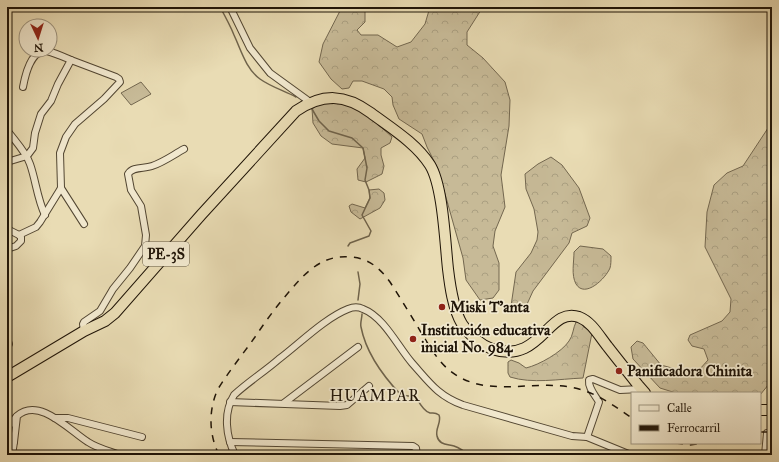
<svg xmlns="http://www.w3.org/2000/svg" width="779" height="462" viewBox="0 0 779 462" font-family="'IM FELL Great Primer',serif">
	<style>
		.forest { fill: url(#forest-crowns); stroke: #73674f }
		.pitch { fill: #c7ba97; stroke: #73674f }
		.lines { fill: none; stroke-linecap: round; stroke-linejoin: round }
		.stream { stroke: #6f634b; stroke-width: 1.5 }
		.minor-casing { stroke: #524632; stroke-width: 8 }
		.trunk-casing { stroke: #1f1407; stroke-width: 12 }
		.minor { stroke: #f1e8ce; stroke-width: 6 }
		.trunk { stroke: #e9dcb4; stroke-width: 10 }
		.rail { stroke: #1f1407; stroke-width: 1.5; stroke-dasharray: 7 7; stroke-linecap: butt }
		.poi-dot { fill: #8f2418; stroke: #f1e8ce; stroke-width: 1.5 }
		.labels { text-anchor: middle; stroke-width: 3.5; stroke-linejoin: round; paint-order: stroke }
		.shield { fill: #f1e8ce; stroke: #5e5443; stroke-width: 1 }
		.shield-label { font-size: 14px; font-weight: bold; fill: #1f1407 }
		.poi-label { font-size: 15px; font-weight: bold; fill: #1f1407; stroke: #f1e8ce; text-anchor: start }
		.neighbourhood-label { font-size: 16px; letter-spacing: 1px; fill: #1f1407; stroke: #f1e8ce }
	</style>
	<defs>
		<pattern id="forest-crowns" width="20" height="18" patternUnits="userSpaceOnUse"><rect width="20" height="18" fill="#c7ba97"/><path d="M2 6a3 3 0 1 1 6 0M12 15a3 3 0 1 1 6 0" fill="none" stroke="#aa9f81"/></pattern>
	</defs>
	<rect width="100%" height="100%" fill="#e9dcb4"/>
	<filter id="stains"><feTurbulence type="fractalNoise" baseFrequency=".005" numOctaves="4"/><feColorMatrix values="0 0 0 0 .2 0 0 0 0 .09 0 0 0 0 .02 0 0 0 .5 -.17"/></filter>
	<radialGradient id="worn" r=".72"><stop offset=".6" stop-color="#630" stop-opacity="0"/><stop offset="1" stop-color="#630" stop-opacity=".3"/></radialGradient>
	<!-- forest -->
	<g class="forest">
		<path d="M342,7h26l-3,3v12l-8,8 4,5h17l19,12 14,-5 14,-18 5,-17h55l-4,3 -14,22v13l16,13 22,24 5,18 -1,26 -8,49 4,32 -10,24 -2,15 6,17v27l-6,8 -13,2 -14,-20 -3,-22 -25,-89 -11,-22 -5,-13 -23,-15 -6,-14 -1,-8 -8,-8 -22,-8h-9l-4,7 -7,1 -11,-10 -12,-17 4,-18z"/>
		<path d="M338,102l16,4 17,12 21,19 -2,6 -9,5v7l3,11 -2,8 -16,8 -8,-2 -1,-11 8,-11 -2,-10 -31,-4 -11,-8 -8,-13 -1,-14 7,-5z"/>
		<path d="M772,122v260l-3,2 -9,11v-2h-84l-16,-5 -27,-29 -2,-12 6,-6 6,2 18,22 25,7 13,-2 9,-10 -4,-11 -12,-3 -4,-6 2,-5 32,-14 8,-9 1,-13 -26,-52 2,-35 7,-27 13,-12 16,-7z"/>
		<path d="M551,157l11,8 17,23 11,30 -3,8 -15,7 -3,10 -36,48 -10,22 -6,-1 -6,-6 5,-34 15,-19 6,-13 1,-8 -4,-23 -8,-20 -1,-15 13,-10z"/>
		<path d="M379,189l5,4 1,7 -5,8 -20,11 -9,-7 -2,-6 3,-2 13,4 5,-10 -1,-8z"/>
		<path d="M580,246l23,3 8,7c0,4 0,9 -1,12 -4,10 -25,31 -34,16 -5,-9 -2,-22 -2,-32z"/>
		<path d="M581,320l11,13 -9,45c-24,1 -51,6 -73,-1l-2,-4v-11l3,-2 8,3 7,5c13,-3 36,-16 43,-27 4,-5 4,-13 7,-19z"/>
	</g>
	<!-- pitch -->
	<path class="pitch" d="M141,82l10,12 -20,11 -10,-12z"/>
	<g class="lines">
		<!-- stream -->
		<g class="stream">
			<path d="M220,7c5,9 10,18 14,28 7,15 12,34 26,44 11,8 25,12 36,18"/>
			<path d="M312,109l7,12 10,10 23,7 11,10 4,20 -2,12 4,10 1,8 -8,17 9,16 -2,5 -19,7 -2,3"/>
			<path d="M358,300l2,-16 -2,-12"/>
			<path d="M362,314c0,4 -2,9 -1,13 5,26 22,49 40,68l15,2c3,5 7,14 14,16 4,0 5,-1 9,2 3,7 -4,13 -2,21 2,9 10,8 17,10 6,2 10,5 14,9"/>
		</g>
		<!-- minor casing -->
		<g class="minor-casing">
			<g id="minor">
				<path d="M230,7l20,41 20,25 40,29"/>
				<path d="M7,130c8,11 19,22 23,34 6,17 7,34 15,51"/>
				<path d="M7,162l20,-6 6,-8 2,-15 6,-19 10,-13 7,-17 13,-24c-7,-3 -16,-7 -24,-9 -16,-2 -22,25 -24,36"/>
				<path d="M61,188l23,36"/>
				<path d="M7,229l12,6 2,2v4l-5,5 -9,3"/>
				<path d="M19,235l17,-8 4,-5 21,-34 -1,-35 6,-16 9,-13 29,-25 16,-17 -1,-3 -3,-2 -45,-17"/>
				<path d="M84,331l-1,-7 1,-2 16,-11 13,-22 17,-21 15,-22 1,-11 -5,-29 -10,-16 -3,-16c5,-8 16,-5 24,-8 12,-4 21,-11 32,-17"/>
				<path d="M7,339l2,5 -2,4"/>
				<path d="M230,402c37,1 73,3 110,4l7,-1 22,-19"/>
				<path d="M284,403l74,-56"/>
				<path d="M55,418h13l74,19"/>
				<path d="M7,429l9,-12"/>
				<path d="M587,437l12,-35c-4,-7 -11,-14 -10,-22l4,-1 27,11 21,-1"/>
				<path d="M7,440l7,2 -2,13"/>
				<path d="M14,442l3,-26c22,-20 53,15 71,26 9,6 21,9 32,13"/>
				<path d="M230,442l183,4 3,2 1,7"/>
				<path d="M235,455c-9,-19 -12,-42 -1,-60 14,-13 30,-23 45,-36 20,-15 46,-41 69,-50 5,-2 11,-2 15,0 21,8 35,38 49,54 17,19 26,33 51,42l109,31 15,1 44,18"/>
				<path d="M765,455l2,-22"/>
			</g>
		</g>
		<!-- trunk casing -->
		<g class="trunk-casing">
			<g id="trunk">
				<path d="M7,377l77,-46 21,-10 10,-8 86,-98 95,-104c27,-18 49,-17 75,2 20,15 45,30 59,52 13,21 15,77 18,104 2,17 5,40 14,55 8,12 17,20 30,25 49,16 56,-43 87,-32 13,5 20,19 29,30 10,13 20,25 30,38l7,8"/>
				<path d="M760,410h12"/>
			</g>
		</g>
		<!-- minor -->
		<use href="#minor" class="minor"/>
		<!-- trunk -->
		<use href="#trunk" class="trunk"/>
		<!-- rail -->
		<g class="rail">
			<path d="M760,432h12"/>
			<path d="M676,443l13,2 17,-2"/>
			<path d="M219,455c-10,-20 -11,-45 -1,-66 11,-18 25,-35 37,-52 10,-15 21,-30 33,-44 17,-20 34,-39 63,-36 17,1 29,11 39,25 11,17 22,35 32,52 8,13 16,27 27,36 35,29 81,10 121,17 24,4 43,18 62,31"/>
		</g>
	</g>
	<!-- markers -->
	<g class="poi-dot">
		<circle cx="442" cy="307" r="4"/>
		<circle cx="413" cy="339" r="4"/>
		<circle cx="619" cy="371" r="4"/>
	</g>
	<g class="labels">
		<!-- shield labels -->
		<rect class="shield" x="143" y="242" width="46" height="24" rx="3"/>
		<g class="shield-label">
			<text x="166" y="259">PE-3S</text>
		</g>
		<!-- poi labels -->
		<g class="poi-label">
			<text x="450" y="312">Miski T'anta</text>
			<text x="421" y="335">Institución educativa<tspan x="421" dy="17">inicial No. 984</tspan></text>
			<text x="627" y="376">Panificadora Chinita</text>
		</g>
		<!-- neighbourhood labels -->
		<g class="neighbourhood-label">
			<text x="375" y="401">HUAMPAR</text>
		</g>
	</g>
	<!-- margin -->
	<rect width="779" height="462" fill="none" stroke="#e9dcb4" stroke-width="24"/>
	<rect x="8" y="8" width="763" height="446" fill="none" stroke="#1f1407" stroke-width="2"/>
	<rect x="12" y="12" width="755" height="438" fill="none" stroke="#1f1407"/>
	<!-- legend -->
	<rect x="631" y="392" width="130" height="52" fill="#f1e8ce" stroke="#9d937e"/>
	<rect x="639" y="405" width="20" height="6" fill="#f1e8ce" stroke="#9d937e"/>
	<text x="667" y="412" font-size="12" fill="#1f1407">Calle</text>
	<rect x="639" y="425" width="20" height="6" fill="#1f1407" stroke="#9d937e"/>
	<text x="667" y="432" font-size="12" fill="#1f1407">Ferrocarril</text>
	<!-- north arrow -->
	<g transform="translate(38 38) rotate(176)"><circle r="19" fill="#f1e8ce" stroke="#9d937e"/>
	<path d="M0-3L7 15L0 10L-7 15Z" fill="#8f2418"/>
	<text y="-6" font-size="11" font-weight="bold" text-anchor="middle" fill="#1f1407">N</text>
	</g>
	<rect width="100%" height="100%" filter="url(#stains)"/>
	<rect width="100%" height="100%" fill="url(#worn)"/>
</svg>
